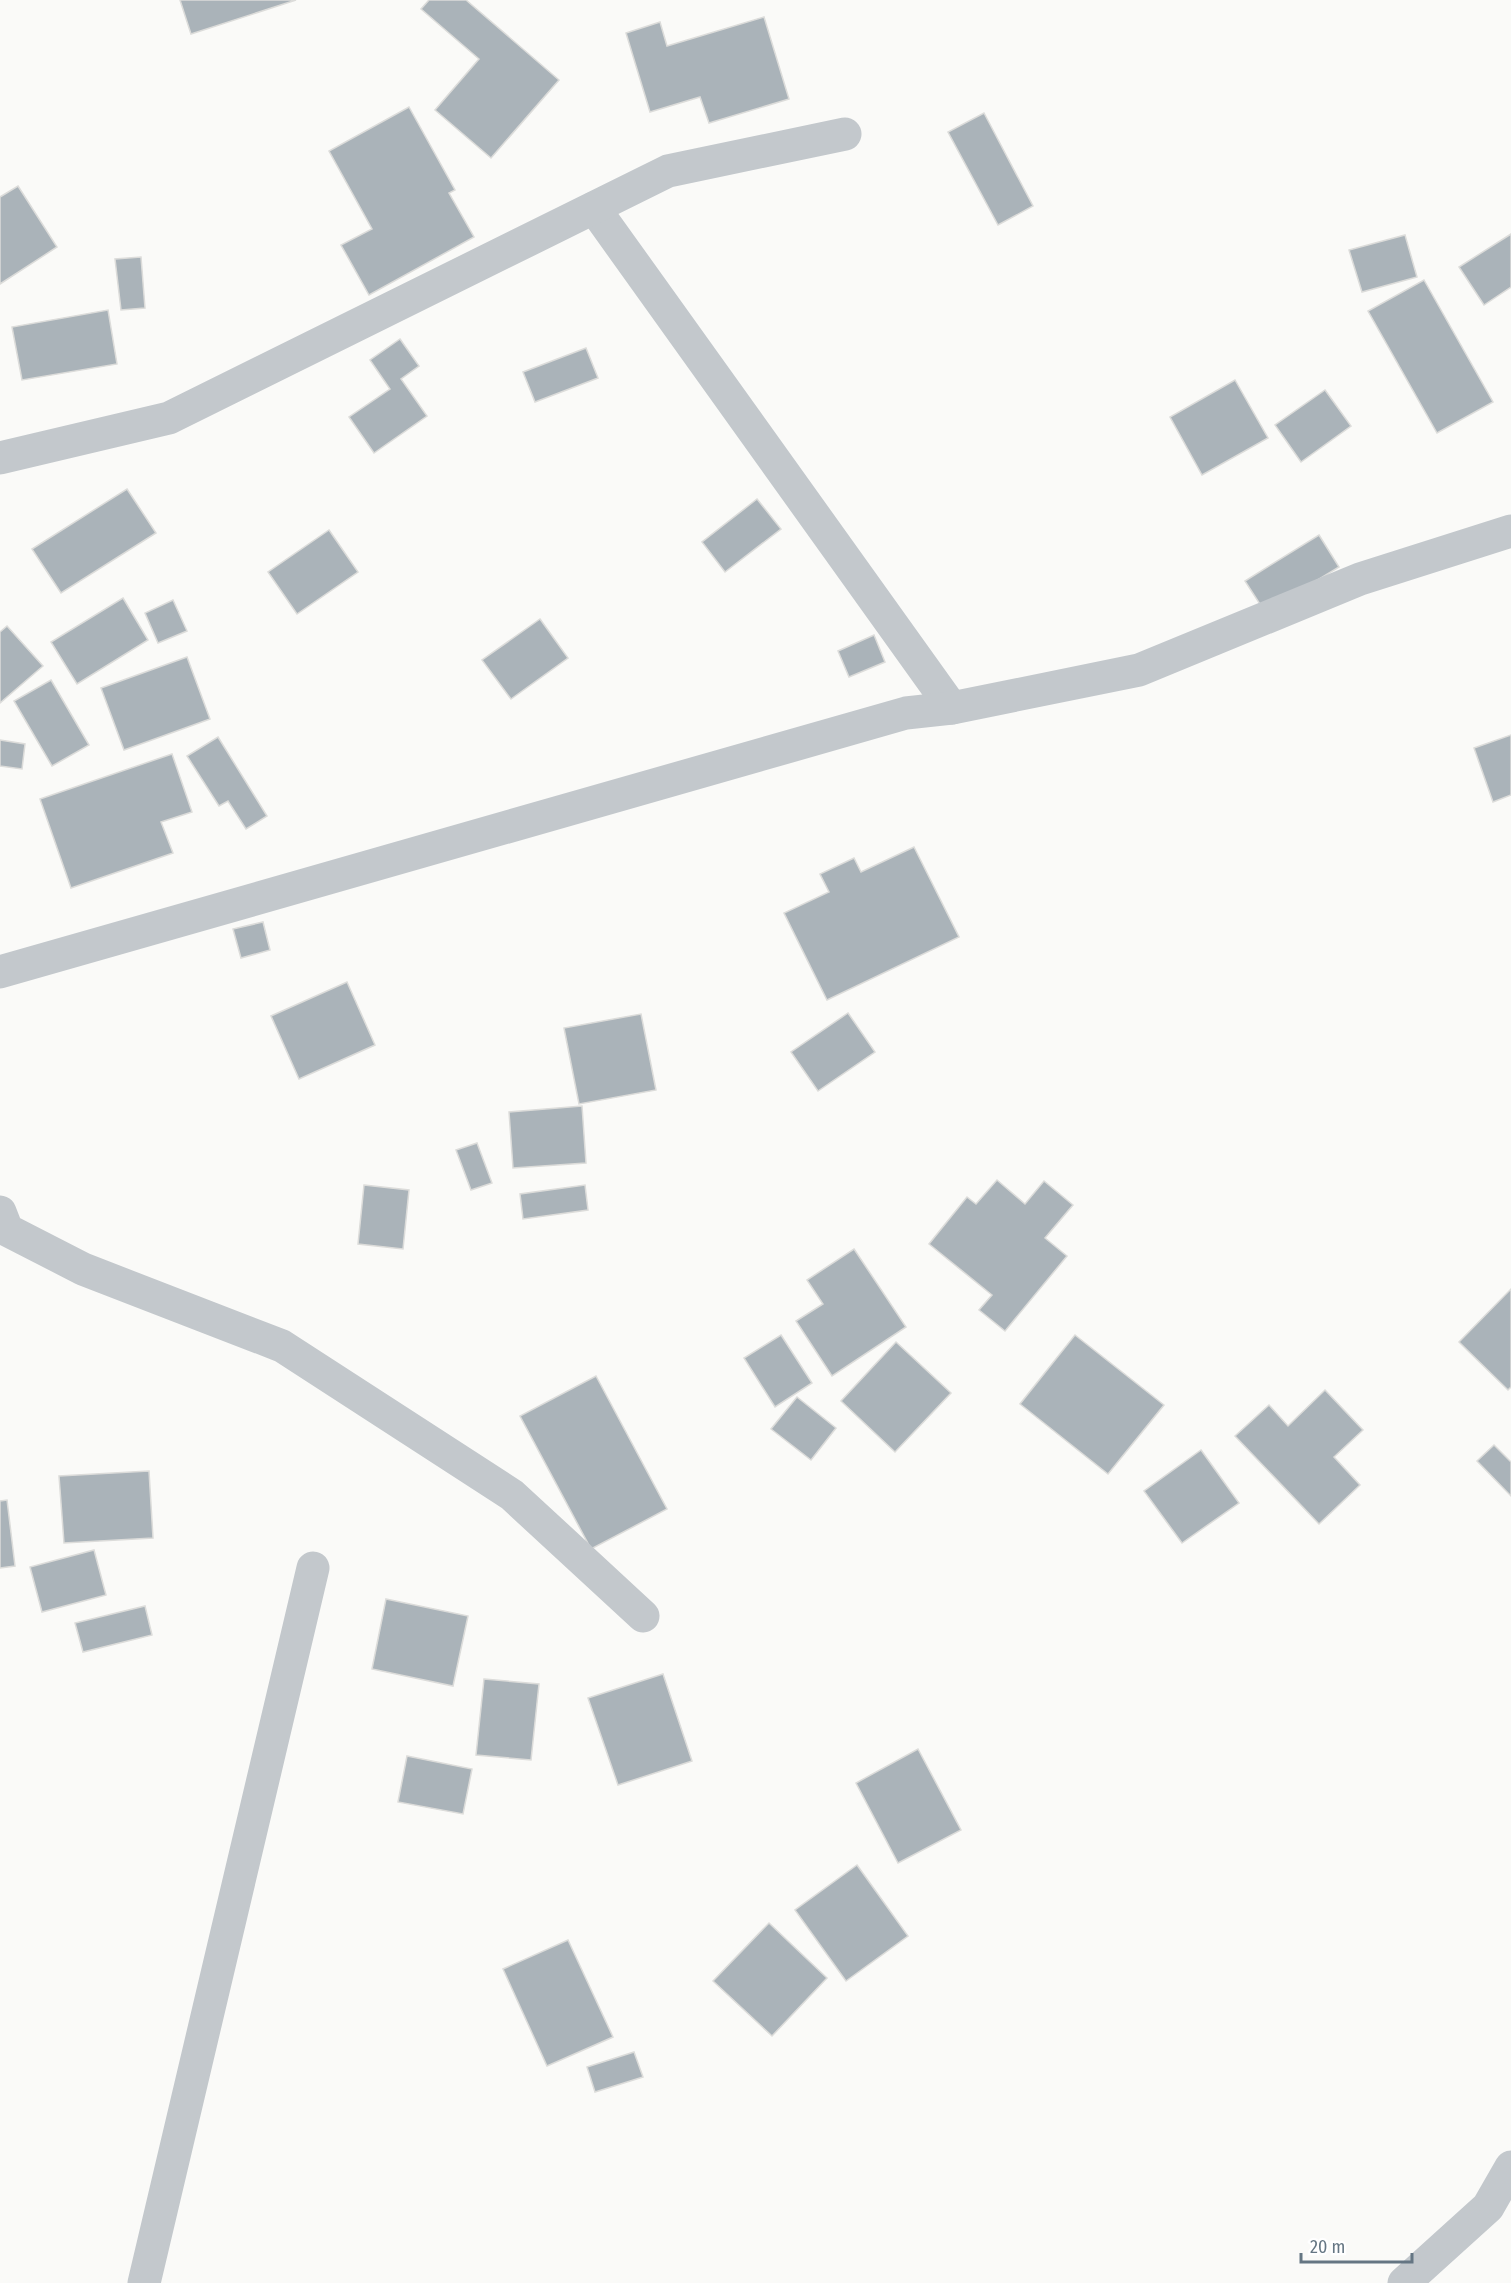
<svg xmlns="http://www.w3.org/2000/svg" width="1511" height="2283" viewBox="0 0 1511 2283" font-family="'Fira Sans Condensed',sans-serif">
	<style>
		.building { fill: #aab3b9; stroke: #dcdcda; stroke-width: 1.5 }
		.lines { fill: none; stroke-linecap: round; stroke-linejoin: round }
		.street { stroke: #c3c8cc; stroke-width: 33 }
	</style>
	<rect width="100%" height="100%" fill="#fafaf8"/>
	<!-- building -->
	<g class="building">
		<path d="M180,0h116l-105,34z"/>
		<path d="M429,0h37l93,80 -68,78 -56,-48 44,-51 -58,-50z"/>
		<path d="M764,17l25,82 -80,24 -9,-26 -50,15 -24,-79 34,-11 7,24z"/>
		<path d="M409,107l46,83 -6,3 25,44 -105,58 -28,-50 31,-16 -43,-78z"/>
		<path d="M984,113l49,93 -35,19 -50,-93z"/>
		<path d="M18,186l39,61 -57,37v-87z"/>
		<path d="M1511,234v53l-27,18 -25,-38z"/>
		<path d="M1405,235l12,42 -55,15 -13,-42z"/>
		<path d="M141,257l4,51 -24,2 -6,-51z"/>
		<path d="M1424,280l69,122 -56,31 -69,-122z"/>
		<path d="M108,310l9,54 -95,16 -10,-53z"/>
		<path d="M400,339l19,27 -18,13 26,37 -53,37 -25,-36 41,-28 -20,-29z"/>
		<path d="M586,348l12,30 -63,24 -12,-30z"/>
		<path d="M1235,380l33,58 -66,37 -32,-58z"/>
		<path d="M1325,390l26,36 -50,36 -26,-37z"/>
		<path d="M127,489l29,44 -95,60 -29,-44z"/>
		<path d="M757,499l24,30 -56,43 -23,-30z"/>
		<path d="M329,530l29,42 -61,42 -29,-42z"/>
		<path d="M1319,535l20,32 -74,45 -20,-31z"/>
		<path d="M123,598l25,42 -71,44 -26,-42z"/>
		<path d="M173,600l14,31 -29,12 -13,-30z"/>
		<path d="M540,619l28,39 -57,41 -29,-39z"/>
		<path d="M7,626l36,40 -43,37v-71z"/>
		<path d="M874,635l11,27 -36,15 -11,-26z"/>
		<path d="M187,657l23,62 -86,31 -23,-62z"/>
		<path d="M51,680l38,65 -37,21 -38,-65z"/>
		<path d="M1511,735v60l-18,7 -19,-54z"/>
		<path d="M218,737l49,79 -21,13 -18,-28 -9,5 -32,-50z"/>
		<path d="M0,740l25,4 -3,25 -22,-3z"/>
		<path d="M172,754l20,58 -31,10 12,31 -102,35 -31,-89z"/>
		<path d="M914,847l45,90 -132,63 -43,-87 45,-21 -9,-18 34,-16 7,14z"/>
		<path d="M263,922l7,28 -29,8 -8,-29z"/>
		<path d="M347,982l28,63 -76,34 -28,-63z"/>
		<path d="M848,1013l27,39 -57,39 -27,-39z"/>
		<path d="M641,1014l15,76 -77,14 -15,-76z"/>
		<path d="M582,1106l4,57 -73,5 -4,-56z"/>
		<path d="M477,1143l15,40 -21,7 -15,-40z"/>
		<path d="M997,1180l28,24 19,-23 29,24 -28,33 22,18 -62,75 -26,-21 13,-15 -63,-51 38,-47 9,7z"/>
		<path d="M364,1185l45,5 -6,59 -45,-5z"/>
		<path d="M585,1185l3,25 -65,9 -3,-25z"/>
		<path d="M854,1249l52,78 -74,49 -36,-55 27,-17 -16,-24z"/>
		<path d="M1511,1289v98l-3,3 -49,-48z"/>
		<path d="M781,1335l31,48 -37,24 -31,-49z"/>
		<path d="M1075,1335l89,70 -56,69 -88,-70z"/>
		<path d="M896,1342l55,51 -56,59 -54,-51z"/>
		<path d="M596,1376l71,133 -76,40 -71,-133z"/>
		<path d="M1325,1390l38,40 -29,27 26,28 -41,39 -84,-88 34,-31 19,21z"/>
		<path d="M797,1397l39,31 -25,32 -40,-31z"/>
		<path d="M1494,1445l17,17v34l-34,-35z"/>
		<path d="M1201,1450l38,53 -57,40 -38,-52z"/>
		<path d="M149,1471l4,67 -89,5 -5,-67z"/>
		<path d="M7,1500l8,66 -15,2v-67z"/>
		<path d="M94,1550l12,45 -64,17 -12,-45z"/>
		<path d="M386,1599l82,17 -15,70 -81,-17z"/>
		<path d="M145,1606l7,29 -69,17 -8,-29z"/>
		<path d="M663,1674l29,87 -74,24 -30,-87z"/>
		<path d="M484,1679l55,5 -8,76 -55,-5z"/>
		<path d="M918,1749l43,81 -63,33 -42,-80z"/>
		<path d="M407,1756l65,13 -9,45 -65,-12z"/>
		<path d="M857,1865l51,71 -62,45 -51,-71z"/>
		<path d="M769,1923l58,55 -55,58 -59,-55z"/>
		<path d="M568,1940l45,97 -66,29 -44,-97z"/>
		<path d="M634,2052l9,25 -48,15 -8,-25z"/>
	</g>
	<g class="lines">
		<!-- street -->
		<g class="street">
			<path d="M594,208l358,500"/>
			<path d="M0,458l169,-40 499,-247 177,-37"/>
			<path d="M0,972l906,-259 46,-5 187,-38 221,-91 151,-48"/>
			<path d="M0,1212l7,18 76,39 199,77 230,149 131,121"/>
			<path d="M144,2283l169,-715"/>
			<path d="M1404,2283l84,-76 23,-40"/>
		</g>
	</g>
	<!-- scale -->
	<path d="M1301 2253v9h111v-9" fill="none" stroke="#657683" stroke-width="3"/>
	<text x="1310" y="2253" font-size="18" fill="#657683" stroke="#ffffff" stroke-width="4.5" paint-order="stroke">20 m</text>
</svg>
